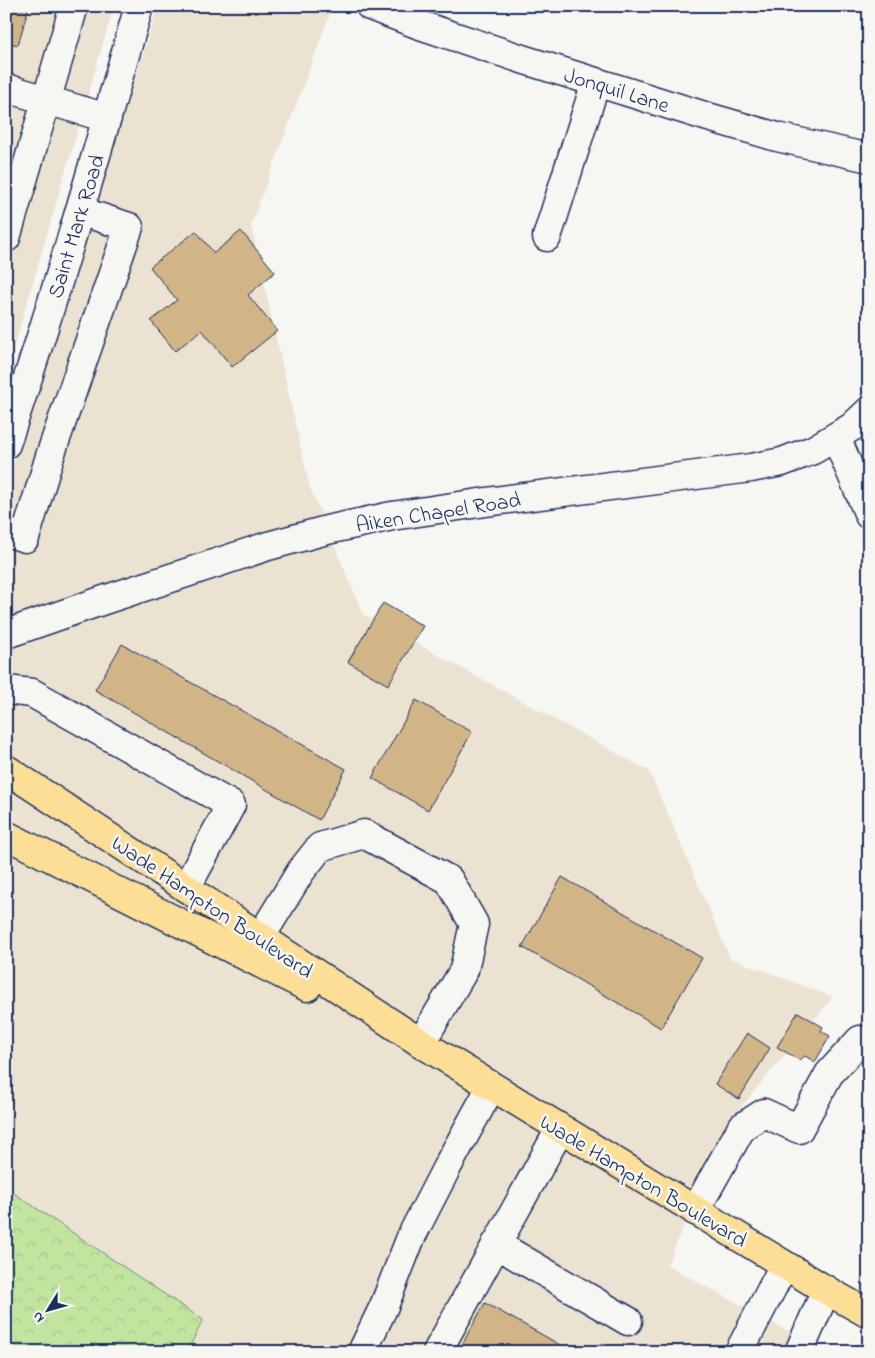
<svg xmlns="http://www.w3.org/2000/svg" width="875" height="1358" viewBox="0 0 875 1358" font-family="'Indie Flower',sans-serif">
	<style>
		.built { fill: #ebe2d2 }
		.forest { fill: url(#forest-crowns); stroke: #6e8a7e }
		.building { fill: #d2b587; stroke: #1b2f5e }
		.lines { fill: none; stroke-linecap: round; stroke-linejoin: round }
		.minor-casing { stroke: #1b2f5e; stroke-width: 31 }
		.major-casing { stroke: #1b2f5e; stroke-width: 31 }
		.minor { stroke: #f6f6f2; stroke-width: 28 }
		.major { stroke: #fdde96; stroke-width: 28 }
		.labels { text-anchor: middle; stroke-width: 5; stroke-linejoin: round; paint-order: stroke }
		.street-label { font-size: 22px; fill: #1b2f5e; stroke: #f6f6f2 }
	</style>
	<defs>
		<pattern id="forest-crowns" width="20" height="18" patternUnits="userSpaceOnUse" patternTransform="scale(1.25)"><rect width="20" height="18" fill="#c1e59f"/><path d="M2 6a3 3 0 1 1 6 0M12 15a3 3 0 1 1 6 0" fill="none" stroke="#a5c58b"/></pattern>
	</defs>
	<rect width="100%" height="100%" fill="#f6f6f2"/>
	<filter id="ink" filterUnits="userSpaceOnUse"><feTurbulence type="fractalNoise" baseFrequency=".02" numOctaves="2"/><feDisplacementMap in="SourceGraphic" scale="10" xChannelSelector="R" yChannelSelector="G"/><feConvolveMatrix kernelMatrix="1 2 1 2 8 2 1 2 1" color-interpolation-filters="sRGB"/></filter>
	<g filter="url(#ink)">
		<!-- built -->
		<g class="built">
			<path d="M6,6h108l-108,368z"/>
			<path d="M158,6h175l-82,219 58,260 54,129 286,157 81,187 103,39 -107,128 -59,140 159,87h-639l16,-32 -197,-132v-701z"/>
		</g>
		<!-- forest -->
		<path class="forest" d="M6,1188l197,132 -16,32h-181z"/>
		<!-- building -->
		<g class="building">
			<path d="M6,6h23l-11,39 -12,-3z"/>
			<path d="M196,231l18,22 27,-22 34,41 -27,23 29,36 -45,36 -30,-37 -27,21 -24,-30 26,-21 -27,-33z"/>
			<path d="M383,603l40,23 -35,59 -40,-23z"/>
			<path d="M122,644l224,125 -27,51 -224,-130z"/>
			<path d="M416,700l56,32 -44,78 -56,-32z"/>
			<path d="M562,877l140,81 -41,70 -139,-81z"/>
			<path d="M798,1012l25,15 -2,4 9,5 -15,26 -10,-6 -6,4 -22,-13z"/>
			<path d="M747,1033l23,15 -31,51 -24,-15z"/>
			<path d="M485,1303l88,49h-115z"/>
		</g>
		<g class="lines">
			<!-- minor casing -->
			<g class="minor-casing">
				<g id="minor">
					<path d="M370,6l47,18 108,36 183,57 69,20 92,21"/>
					<path d="M6,88l101,30"/>
					<path d="M547,237l49,-155"/>
					<path d="M6,238l68,-232"/>
					<path d="M836,437l33,78"/>
					<path d="M6,444c49,-145 91,-291 133,-438"/>
					<path d="M6,532l19,6 25,-82 79,-229 -49,-16"/>
					<path d="M6,634l98,-34 164,-54 59,-16 65,-14 94,-14 265,-34 31,-6 31,-12 39,-23 17,-16"/>
					<path d="M6,690l26,3 199,112 -45,83"/>
					<path d="M260,938l41,-67 19,-24 44,-13 85,46 25,44 -10,46 -43,73"/>
					<path d="M695,1211l47,-84 22,-14 35,16 30,-55 31,-34 9,4"/>
					<path d="M496,1244l132,77"/>
					<path d="M362,1352l22,-46 27,-69 36,-70 44,-80"/>
					<path d="M437,1352l123,-223"/>
					<path d="M739,1352l45,-87"/>
					<path d="M799,1352l27,-62"/>
				</g>
			</g>
			<!-- major casing -->
			<g class="major-casing">
				<g id="major">
					<path d="M6,769l415,274 405,247 43,24"/>
					<path d="M6,835l301,152"/>
				</g>
			</g>
			<!-- minor -->
			<use href="#minor" class="minor"/>
			<!-- major -->
			<use href="#major" class="major"/>
		</g>
	</g>
	<g class="labels">
		<!-- street labels -->
		<g class="street-label">
			<text transform="translate(617 89) rotate(17)" y="8">Jonquil Lane</text>
			<text transform="translate(75 226) rotate(-73)" y="8">Saint Mark Road</text>
			<text transform="translate(438 511) rotate(-9)" y="8">Aiken Chapel Road</text>
			<text transform="translate(213 906) rotate(34)" y="8">Wade Hampton Boulevard</text>
			<text transform="translate(644 1180) rotate(31)" y="8">Wade Hampton Boulevard</text>
		</g>
	</g>
	<!-- margin -->
	<rect width="875" height="1358" fill="none" stroke="#f6f6f2" stroke-width="25"/>
	<rect x="12" y="12" width="850" height="1333" fill="none" stroke="#1b2f5e" stroke-width="2" filter="url(#ink)"/>
	<!-- north arrow -->
	<g transform="translate(48 1310) rotate(233)" stroke="#f6f6f2" stroke-width="4" paint-order="stroke">
	<path d="M0-4L9 19L0 12L-9 19Z" fill="#1b2f5e"/>
	<text y="-8" font-size="14" font-weight="bold" text-anchor="middle" fill="#1b2f5e">N</text>
	</g>
</svg>
